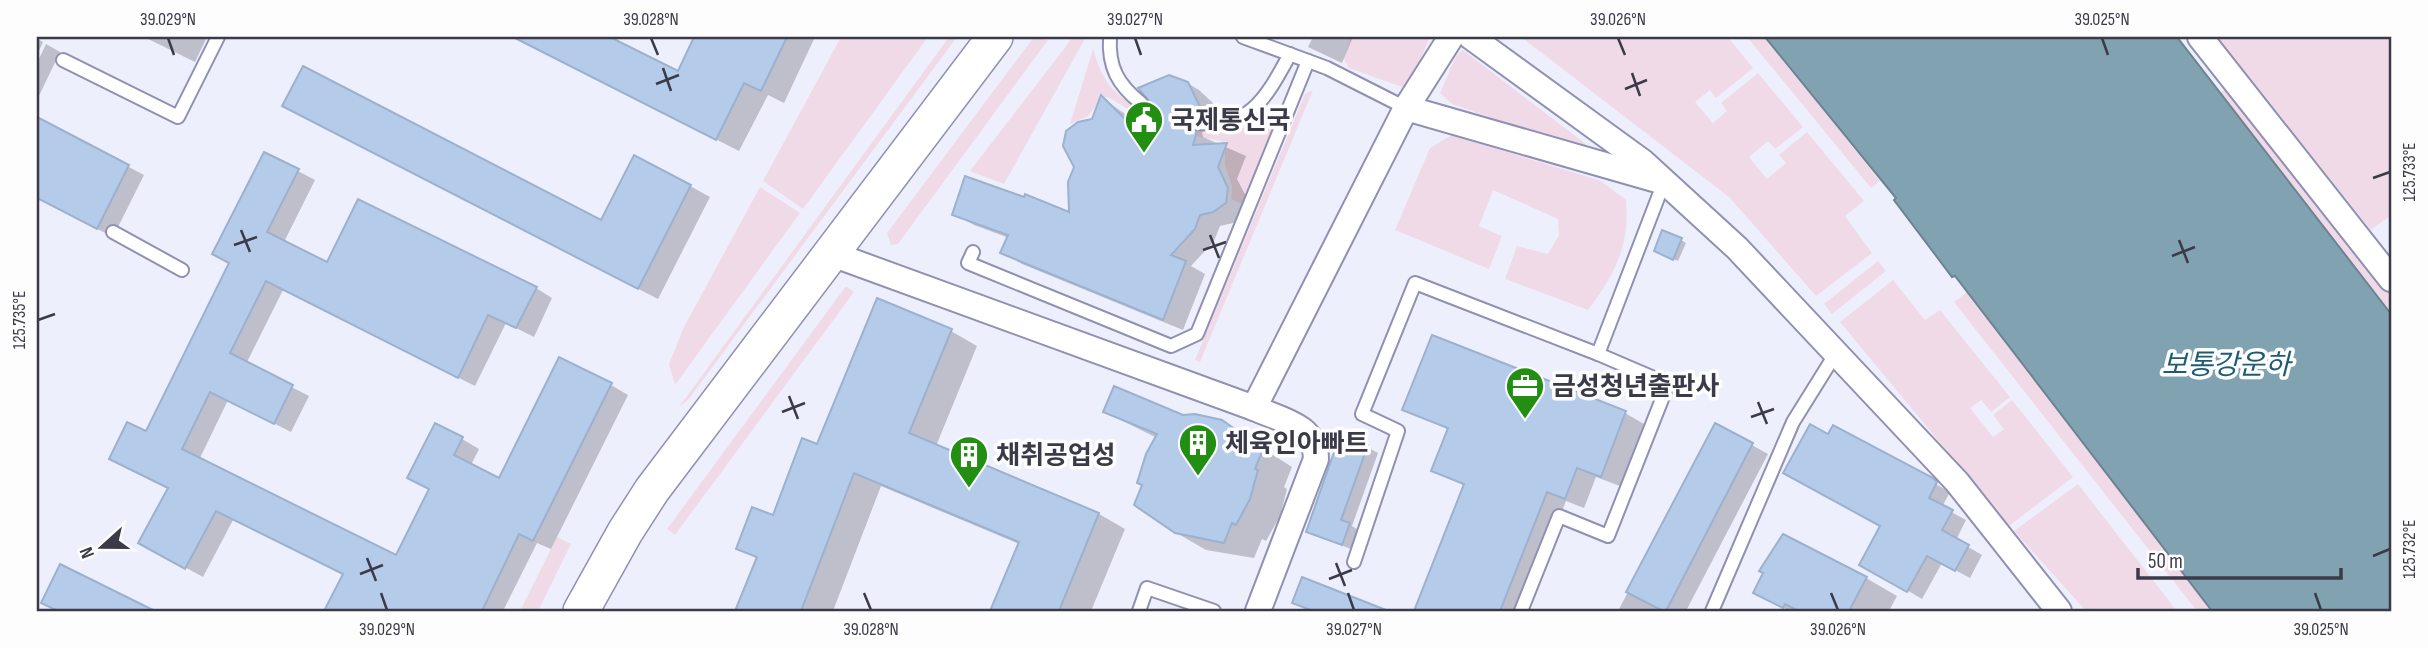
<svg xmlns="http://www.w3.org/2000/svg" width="2428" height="648" viewBox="0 0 2428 648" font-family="'Sofia Sans Condensed','Noto Sans KR',sans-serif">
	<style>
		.green { fill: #f1dae7 }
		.water { fill: #81a2b1; stroke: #6c8392; stroke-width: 2 }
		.shadow { fill: #0003 }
		.building { fill: #b5cbea; stroke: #9bb1cf; stroke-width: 2 }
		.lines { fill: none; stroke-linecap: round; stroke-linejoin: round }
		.lane-casing { stroke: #9090b2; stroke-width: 16 }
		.street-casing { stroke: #9090b2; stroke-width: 28 }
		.secondary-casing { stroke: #9090b2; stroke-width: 38 }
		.lane { stroke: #fff; stroke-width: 12 }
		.street { stroke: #fff; stroke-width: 24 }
		.secondary { stroke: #fff; stroke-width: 35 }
		.ticks { fill: none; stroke: #3b3a49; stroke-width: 2.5 }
		.labels { text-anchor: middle; stroke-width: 7; stroke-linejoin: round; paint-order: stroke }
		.poi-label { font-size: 26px; font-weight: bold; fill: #3b3a49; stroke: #fdfdfd; text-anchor: start }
		.water-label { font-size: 28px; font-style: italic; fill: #1f5c74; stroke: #fdfdfd }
		.neatline { fill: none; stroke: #3b3a49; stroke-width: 2.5 }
		.ticks-label { font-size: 18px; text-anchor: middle; fill: #3b3a49 }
	</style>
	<rect width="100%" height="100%" fill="#eeeffd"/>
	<!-- green -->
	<g class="green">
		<path d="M841,37h87l-125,172 -40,-28z"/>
		<path d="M949,37h8l-269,363 -9,7z"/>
		<path d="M1034,37l14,3 -150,204 -7,1 -4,-12z"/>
		<path d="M1073,37h13l-82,147 -34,-13z"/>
		<path d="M1351,37h79l-20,47 -8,3 -53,-19 -5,-9z"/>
		<path d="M1521,37h207l25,31 -37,30 -6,-8 -15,12 18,21 14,-12 -6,-8 37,-30 45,54 -28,22 -7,-8 -19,16 18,22 19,-16 -7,-8 28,-23 57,69 -19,15 27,37 -56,43 -87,-99z"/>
		<path d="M1747,37h18l115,144 -9,7z"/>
		<path d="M2217,37h174v178l-20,15z"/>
		<path d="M1093,49c10,32 16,41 44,58l-2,6 -27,-16h-5l-15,19 -18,8z"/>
		<path d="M1463,50l132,101 -4,2 -139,-49 -12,-11 16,-37z"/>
		<path d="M2228,87l163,206v21l-171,-221z"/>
		<path d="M1313,90l-113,272 -5,-2 110,-266z"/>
		<path d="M1269,111l4,9v12l-29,73 -13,-6 1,-13 -7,-21v-20l-4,-4 -31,-6 2,-5c29,5 55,3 77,-19z"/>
		<path d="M1452,135l149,46 25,19c4,46 -11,74 -38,110l-83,-31 12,-33 31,8 11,-19 -1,-16 -65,-29 -14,36 23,10 -13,33 -94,-39 35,-82z"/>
		<path d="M760,187l40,26 -125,172 -6,-21 15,-37z"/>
		<path d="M1878,261l8,10 -54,43 -8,-10z"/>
		<path d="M1893,280l32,40 15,-10 70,87 -19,15 -10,-12 -11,8 23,29 11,-8 -11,-14 19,-15 61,77 -64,49 -169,-204z"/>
		<path d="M846,286l8,6 -179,243 -8,-6z"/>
		<path d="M1967,292l22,29 223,290h-15l-243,-309z"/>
		<path d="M2078,484l99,127h-91l-72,-80z"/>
		<path d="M557,537l14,7 -33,67h-18z"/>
	</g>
	<!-- water -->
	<path class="water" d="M1765,37h412l214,277v297h-179l-257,-335 -3,1 -58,-77 2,-2z"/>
	<!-- shadow -->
	<g class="shadow">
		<path d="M144,37h63l-12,25z"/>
		<path d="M513,37h93l72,36 18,-36h119l-31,66 -16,-8 -29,56z"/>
		<path d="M1313,37h40l-11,26 -34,-16z"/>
		<path d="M37,39l6,3 -6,13z"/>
		<path d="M46,44l14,8 -23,48v-37z"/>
		<path d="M1179,78l20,12 15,14 7,19 -13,1 -6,9 1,4 43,19 -9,23 11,21 -3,14 -12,9 -13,3 -6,15 -23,25 14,8 -22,56 -161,-66 -19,-11 6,-15 -35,-13 -20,-11 116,1 23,-95 9,-22 26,18 13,-3 10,-7v-7l-10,-10 18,-10z"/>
		<path d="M304,116l298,106 88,-36 20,11 -52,102z"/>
		<path d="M37,119l107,56 -31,62 -76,-39z"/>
		<path d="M298,171l17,9 -31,62 44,22 208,24 16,10 -18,39 -28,-14 -31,63 -192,-96 -37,74 63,32 -18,36 -63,-32 -29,60 198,97 65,-118 17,10 -8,16 29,15 111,-95 17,10 -77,154 -14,-6 -34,68h-177l19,-36 -112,-55 -30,57 -46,-25 13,-64 -24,-54z"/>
		<path d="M1681,240l5,3 -8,18 -17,-7z"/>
		<path d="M878,301l73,30 26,15 -41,100 163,68 26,15 -34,82h-99l27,-67 -138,-58 -48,125h-96l21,-52 -20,-11 36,-30 44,-72z"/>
		<path d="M1433,337l192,76 19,11 -24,62 -24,-9 -12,31 -18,-7 -43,110h-108l50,-125 -32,-15 16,-41 -45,-21z"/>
		<path d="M1105,412l116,10 71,45 -8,20 3,2 -7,27 -14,25 -4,-2 -8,19 -48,-8 -31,-18 -18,-94z"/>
		<path d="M1716,425l52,29 -82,157h-68z"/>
		<path d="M1834,427l116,65 -8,15 24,13 -10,20 26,15 -12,23 -28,-15 -20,36 -60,-35 20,-38 -53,-89z"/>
		<path d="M1367,447l11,6 -26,73 8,5 -7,19 -45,-19z"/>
		<path d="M1765,573l101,5 31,18 -8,15h-100l-33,-19z"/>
		<path d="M1303,579l81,32h-74l-16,-9z"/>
	</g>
	<!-- building -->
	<g class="building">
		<path d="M513,37h97l68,34 16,-34h93l-26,54 -17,-8 -28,57z"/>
		<path d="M303,66l298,154 33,-65 57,30 -53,104 -356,-183z"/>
		<path d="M1169,75l19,7 15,31 -15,1 -6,7 4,8 11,2 -4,14 34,-2 -9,24 10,21 -2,15 -13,9 -13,3 -5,14 -24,26 15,6 -23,59 -163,-67 8,-18 -56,-20 13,-39 59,21 1,-3 44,18 -1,-30 6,-15 -11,-21 3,-15 12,-9 14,-3 9,-24 24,24 6,-13 8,5h6l4,-10 -11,-13z"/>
		<path d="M37,117l92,48 -32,64 -60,-31z"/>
		<path d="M264,152l35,17 -32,63 60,30 31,-63 179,88 -21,41 -28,-13 -30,63 -192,-97 -36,72 63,32 -19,39 -64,-32 -28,57 214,106 33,-66 -22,-11 28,-55 28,14 -9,18 45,23 60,-121 53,26 -79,158 -14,-7 -37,77h-158l19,-37 -127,-63 -31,58 -47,-26 30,-55 -59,-29 18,-37 19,9 83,-168 -17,-9z"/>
		<path d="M1662,230l20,8 -9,22 -19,-9z"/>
		<path d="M877,298l75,31 -43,104 190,80 -40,98h-69l29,-69 -165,-69 -53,138h-66l22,-54 -21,-8 16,-42 21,8 29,-77 15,6z"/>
		<path d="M1432,335l194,76 -25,66 -24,-9 -12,31 -18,-7 -47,119h-86l50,-127 -33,-13 17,-43 -46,-18z"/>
		<path d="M1114,386l69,29 12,-1 27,6 41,29 -8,20 3,1 -8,29 -14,26 -4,-2 -8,20 -49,-10 -41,-28 8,-20 -5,-2 9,-29 11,-20 -54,-22z"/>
		<path d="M1715,423l38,20 -87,168h-3l-37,-19z"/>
		<path d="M1810,424l18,10 5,-9 100,53 4,4 -8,16 24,12 -11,20 27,15 -14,26 -28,-15 -20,36 -48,-27 21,-39 -97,-53z"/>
		<path d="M1340,435l28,10 -27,75 9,3 -8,22 -36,-13z"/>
		<path d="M1783,534l84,43 -18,34h-50l-14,-7 -2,4 -30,-15 10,-20 -4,-2z"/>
		<path d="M60,564l95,47h-97l-17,-8z"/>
		<path d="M1302,577l84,33v1h-73l-21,-8z"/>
	</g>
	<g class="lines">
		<!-- lane casing -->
		<g class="lane-casing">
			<g id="lane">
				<path d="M1110,37c-2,30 8,48 31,66"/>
				<path d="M1243,37l84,31 79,40"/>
				<path d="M63,60l115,57 40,-80"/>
				<path d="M1191,122c58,9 74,-22 99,-68"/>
				<path d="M113,232l69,38"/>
				<path d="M973,252l-5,11 203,83 26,-12 111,-273"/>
				<path d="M1354,562l44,-131 -36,-17 53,-131 183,71 66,-172"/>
				<path d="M1139,611l8,-23 67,23"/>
				<path d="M1521,611l38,-95 49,20 60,-152 -70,-30"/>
				<path d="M1712,611l81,-189 43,-69"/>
			</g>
		</g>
		<!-- street casing -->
		<g class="street-casing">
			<g id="street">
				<path d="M1471,37l172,125 94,86 220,234 102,129"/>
				<path d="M2200,37l191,242"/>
				<path d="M1406,108l251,72"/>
				<path d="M832,254l422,154c27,12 62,17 62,51l-58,152"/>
				<path d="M1254,408l152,-300 45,-71"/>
			</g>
		</g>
		<!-- secondary casing -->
		<g class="secondary-casing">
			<path id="secondary" d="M581,611l44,-79 27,-42 343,-453"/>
		</g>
		<!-- lane -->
		<use href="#lane" class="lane"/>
		<!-- street -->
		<use href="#street" class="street"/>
		<!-- secondary -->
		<use href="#secondary" class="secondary"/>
	</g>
	<!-- ticks -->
	<path class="ticks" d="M168,38l6,17M651,38l7,17M1135,38l6,17M1618,38l7,17M2102,38l6,17M663,68l8,23M1632,73l8,23M656,84l23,-9M1625,89l22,-9M2373,178l17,-6M241,230l9,22M1210,235l9,23M2179,240l9,23M234,245l23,-8M1203,250l23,-8M2172,256l23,-9M38,320l17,-6M789,396l9,23M1758,402l9,22M782,412l23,-9M1751,417l23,-8M2373,556l17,-7M367,558l9,23M1336,563l9,23M360,574l23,-9M1329,579l23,-9M381,593l6,17M864,593l7,17M1348,593l6,17M1831,593l7,17M2315,593l6,17"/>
	<!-- icons -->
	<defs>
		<g id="civic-pin" transform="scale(2.0125)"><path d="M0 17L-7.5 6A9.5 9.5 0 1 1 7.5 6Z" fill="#228f13" stroke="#fdfdfd"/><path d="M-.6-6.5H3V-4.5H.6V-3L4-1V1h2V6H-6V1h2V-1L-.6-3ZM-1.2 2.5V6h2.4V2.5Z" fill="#fff"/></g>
		<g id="office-pin" transform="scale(2.0125)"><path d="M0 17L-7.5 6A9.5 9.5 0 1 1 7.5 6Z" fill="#228f13" stroke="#fdfdfd"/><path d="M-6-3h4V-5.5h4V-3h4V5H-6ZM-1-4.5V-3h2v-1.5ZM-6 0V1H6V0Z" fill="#fff"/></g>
		<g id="building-pin" transform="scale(2.0125)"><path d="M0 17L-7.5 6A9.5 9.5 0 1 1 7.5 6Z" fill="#228f13" stroke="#fdfdfd"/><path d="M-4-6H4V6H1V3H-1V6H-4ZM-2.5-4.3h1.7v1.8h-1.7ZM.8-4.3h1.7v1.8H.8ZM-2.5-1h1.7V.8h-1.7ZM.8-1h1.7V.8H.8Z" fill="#fff"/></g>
	</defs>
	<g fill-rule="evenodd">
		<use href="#civic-pin" x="1144" y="120"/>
		<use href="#office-pin" x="1525" y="386"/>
		<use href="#building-pin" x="1198" y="443"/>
		<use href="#building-pin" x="969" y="455"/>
	</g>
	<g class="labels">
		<!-- poi labels -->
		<g class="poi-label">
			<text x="1171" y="129">국제통신국</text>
			<text x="1552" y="395">금성청년출판사</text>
			<text x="1225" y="452">체육인아빠트</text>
			<text x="996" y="464">채취공업성</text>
		</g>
		<!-- water labels -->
		<g class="water-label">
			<text x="2226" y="374">보통강운하</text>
		</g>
	</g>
	<!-- border -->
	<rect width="2428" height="648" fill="none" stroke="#fdfdfd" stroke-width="77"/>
	<!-- north arrow -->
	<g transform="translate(102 547) rotate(249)" stroke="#fdfdfd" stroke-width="5" paint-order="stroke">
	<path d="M0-5L12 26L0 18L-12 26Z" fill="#3b3a49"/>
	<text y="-10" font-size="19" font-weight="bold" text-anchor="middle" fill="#3b3a49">N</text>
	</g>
	<!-- scale -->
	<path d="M2138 568v10h203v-10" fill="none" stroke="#3b3a49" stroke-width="3.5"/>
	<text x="2148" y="568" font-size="21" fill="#3b3a49" stroke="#fdfdfd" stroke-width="5" paint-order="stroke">50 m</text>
	<rect x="38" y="38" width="2352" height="572" class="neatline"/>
	<g class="ticks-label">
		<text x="168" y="25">39.029°N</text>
		<text x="651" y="25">39.028°N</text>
		<text x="1135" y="25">39.027°N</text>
		<text x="1618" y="25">39.026°N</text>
		<text x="2102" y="25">39.025°N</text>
		<text transform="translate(2409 172) rotate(-90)" y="6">125.733°E</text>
		<text transform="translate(19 320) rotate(-90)" y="6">125.735°E</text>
		<text transform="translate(2409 549) rotate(-90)" y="6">125.732°E</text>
		<text x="387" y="635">39.029°N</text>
		<text x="871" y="635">39.028°N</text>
		<text x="1354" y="635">39.027°N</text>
		<text x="1838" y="635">39.026°N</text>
		<text x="2321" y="635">39.025°N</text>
	</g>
</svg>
